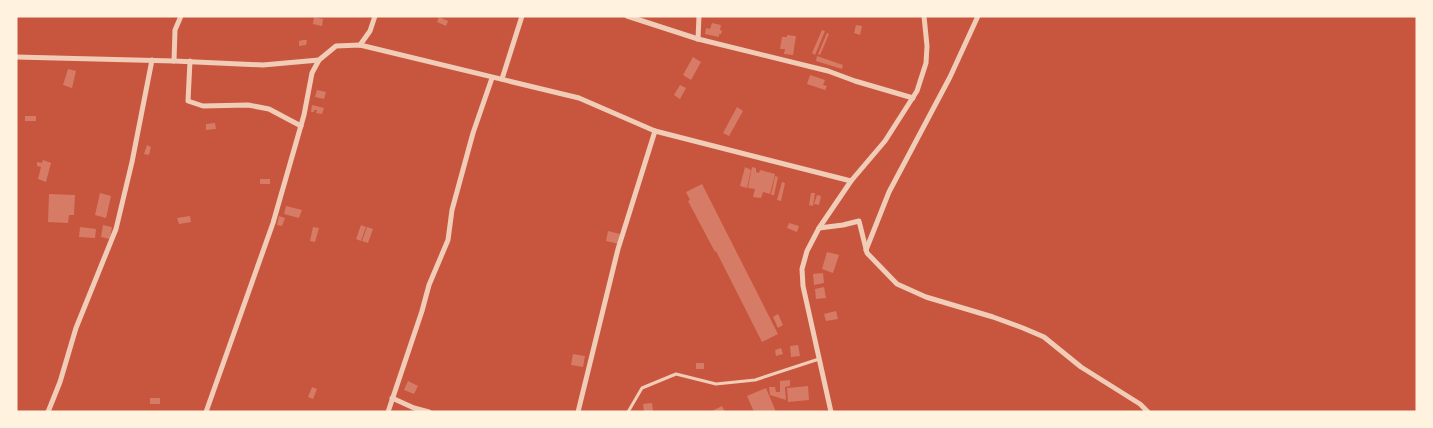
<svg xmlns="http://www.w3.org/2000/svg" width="1433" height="428" viewBox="0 0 1433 428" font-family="'Source Sans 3',sans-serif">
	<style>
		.building { fill: #d67c66 }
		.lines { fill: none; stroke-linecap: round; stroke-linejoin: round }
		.service { stroke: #f1ccb7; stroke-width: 3 }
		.minor { stroke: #f1ccb7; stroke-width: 5 }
	</style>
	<rect width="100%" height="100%" fill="#c8553d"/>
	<!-- building -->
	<g class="building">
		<path d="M314,17l9,2 -1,7 -9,-2z"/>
		<path d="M439,17l9,4 -2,5 -9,-4z"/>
		<path d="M712,23l9,2 -1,5 2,1 -1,3h-2v3l-14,-3 1,-6 4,1z"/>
		<path d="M856,25l6,1 -2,9 -6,-2z"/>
		<path d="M822,30l3,1 -10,24 -3,-2z"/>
		<path d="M827,33l2,1 -9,21 -2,-1z"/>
		<path d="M787,35l9,1 -3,19 -9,-1 1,-5h-5l2,-12h5z"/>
		<path d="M303,40h4l-1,5 -7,1v-5z"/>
		<path d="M817,56l26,9 -1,4 -26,-8z"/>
		<path d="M693,57l8,5 -10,18 -8,-5z"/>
		<path d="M68,69l8,2 -4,17 -9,-3z"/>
		<path d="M810,75l15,5 -2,5 4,1 -2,4 -18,-6z"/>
		<path d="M680,85l6,3 -6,11 -6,-4z"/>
		<path d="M317,90l9,2 -2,7 -9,-2z"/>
		<path d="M312,105l12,3 -2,6 -6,-1 1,-3h-3v2h-3z"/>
		<path d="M737,107l6,4 -14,25 -6,-3z"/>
		<rect x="25" y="116" width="11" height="5"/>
		<path d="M215,123l1,6 -10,1v-6z"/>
		<path d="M147,145l4,2 -2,8 -5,-1z"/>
		<path d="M43,160l8,3 -5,19 -8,-3 3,-12 -4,-1v-4l5,1z"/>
		<path d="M745,167l6,3 -4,18 -7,-2z"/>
		<path d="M752,167l4,1v4l3,1 1,-3 15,4 -5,20 -7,-2 -2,6 -8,-1 2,-8 -7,-1z"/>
		<path d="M775,176l3,1 -4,18h-3z"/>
		<rect x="260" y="179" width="10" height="5"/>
		<path d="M782,182l3,1 -4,18 -4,-1z"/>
		<path d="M702,184l76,150 -16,8 -46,-91 -1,1 -27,-51 2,-1 -4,-8z"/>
		<path d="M100,193l11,3 -5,22 -11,-3z"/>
		<path d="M811,193h4l-2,13 -4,-1z"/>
		<path d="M49,194l26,1 -1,20h-5l-1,8 -20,-1z"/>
		<path d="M817,195l4,1 -2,9 -5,-1z"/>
		<path d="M286,206l16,4 -3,8 -15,-4z"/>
		<path d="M190,216l1,6 -12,2 -2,-6z"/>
		<path d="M279,216l6,2 -3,8 -5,-1z"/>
		<path d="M789,223l10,3 -2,6 -10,-4z"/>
		<path d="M103,225l9,2 -2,12 -9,-2z"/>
		<path d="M361,225l5,2 -5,14 -5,-2z"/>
		<path d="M80,227l16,2 -1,9 -16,-1z"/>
		<path d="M313,227l6,1 -4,14 -5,-1z"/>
		<path d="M367,227l6,2 -5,14 -6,-2z"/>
		<path d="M608,231l12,3 -1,10 -13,-3z"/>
		<path d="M827,252l12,3 -6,18 -11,-4z"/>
		<path d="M823,273l1,10 -10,2 -1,-11z"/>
		<path d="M824,287l2,11 -10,1 -1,-10z"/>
		<path d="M836,311l2,8 -12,2 -2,-7z"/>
		<path d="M778,314l5,11 -5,3 -5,-11z"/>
		<path d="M798,345l2,11 -9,1 -1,-11z"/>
		<path d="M781,348l2,6 -7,2 -1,-6z"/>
		<path d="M573,354l12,2 -2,11 -12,-2z"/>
		<rect x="696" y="363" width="8" height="6"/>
		<path d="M790,380v6l-5,1 1,13 -16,-5 -1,-8h6l1,5h4v-11z"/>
		<path d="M408,381l10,5 -4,8 -10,-4z"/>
		<path d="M808,386l1,14 -21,2 -1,-14z"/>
		<path d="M312,387l5,2 -4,10 -5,-2z"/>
		<path d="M766,388l10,24h-22l-7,-16z"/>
		<rect x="150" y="398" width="10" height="6"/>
		<path d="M652,403l1,8 -9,1 -1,-8z"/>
		<path d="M722,406l3,6h-15z"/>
	</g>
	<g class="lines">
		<!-- service -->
		<path class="service" d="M628,412l14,-24 34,-14 40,10 39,-4 64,-21"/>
		<!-- minor -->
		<g class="minor">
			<path d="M627,16l71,23 130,32 27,10 58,17"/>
			<path d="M698,39l1,-23"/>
			<path d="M360,45l10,-14 5,-15"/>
			<path d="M16,57l158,4 89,4 56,-5"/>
			<path d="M174,61l1,-31 6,-14"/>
			<path d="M190,61l-2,40 15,5 45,-1 21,4 32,17"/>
			<path d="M502,79l20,-63"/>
			<path d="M819,228l24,-3 16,-4 8,32 30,31 29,13 67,20 30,11 21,9 37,30 59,37 8,8"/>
			<path d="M866,250l23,-58 61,-115 28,-61"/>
			<path d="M392,398l22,10 15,4"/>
			<path d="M48,412l12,-30 16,-54 40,-99 16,-67 20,-102"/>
			<path d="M206,412l67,-189 31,-108 8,-42 7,-13 17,-14 24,-1 219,53 76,33 196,50"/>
			<path d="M388,412l34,-101 7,-26 19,-45 4,-30 21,-77 19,-55"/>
			<path d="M578,412l40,-163 37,-118"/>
			<path d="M831,412l-28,-126 -1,-17 5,-18 12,-23 32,-47 34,-40 32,-50 9,-28 1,-17 -3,-30"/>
		</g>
	</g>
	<!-- border -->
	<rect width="1433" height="428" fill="none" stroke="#fff3e0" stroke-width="35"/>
</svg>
